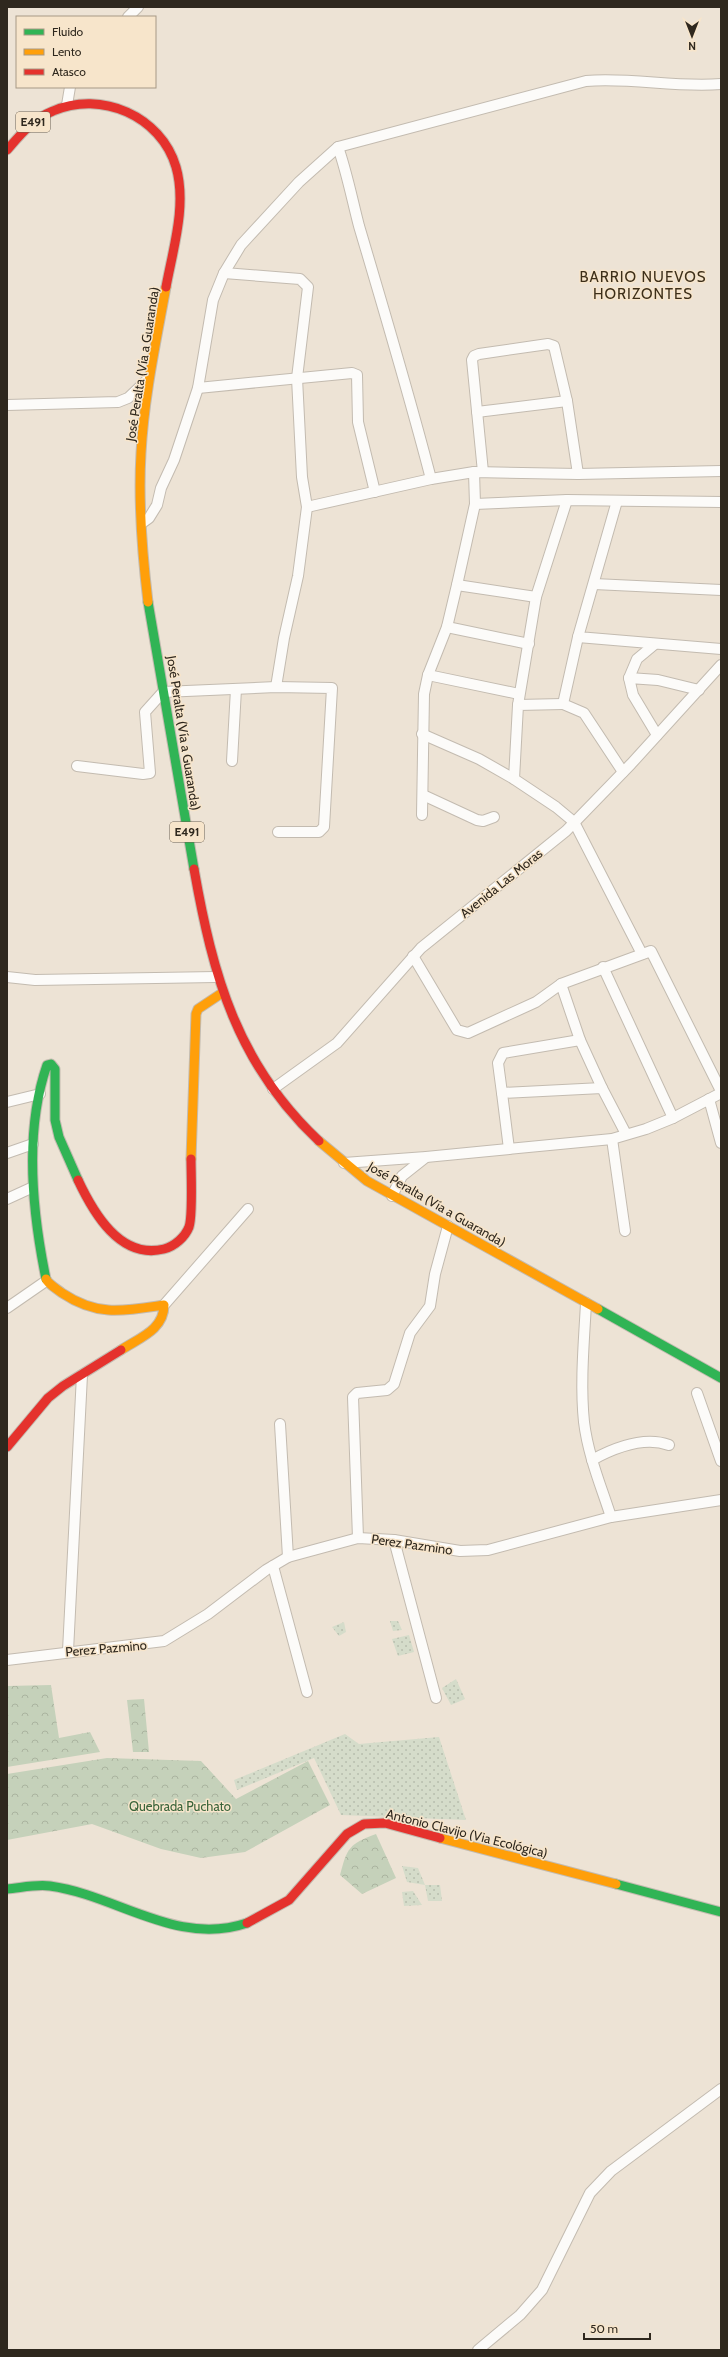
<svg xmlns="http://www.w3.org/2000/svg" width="728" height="2357" viewBox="0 0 728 2357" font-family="Cabin,sans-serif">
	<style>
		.green { fill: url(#green-dots) }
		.forest { fill: url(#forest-crowns) }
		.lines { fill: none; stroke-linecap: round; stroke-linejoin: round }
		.street-casing { stroke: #c3bbb0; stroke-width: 12 }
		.fast-casing { stroke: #c3bbb0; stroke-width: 11 }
		.slow-casing { stroke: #c3bbb0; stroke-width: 11 }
		.jam-casing { stroke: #c3bbb0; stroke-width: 11 }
		.street { stroke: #fcfbf9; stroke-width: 10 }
		.fast { stroke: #30b455; stroke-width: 9 }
		.slow { stroke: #ff9f0a; stroke-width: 9 }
		.jam { stroke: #e5322d; stroke-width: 9 }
		.labels { text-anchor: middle; stroke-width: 3; stroke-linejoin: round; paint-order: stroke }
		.shield { fill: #f7e5cb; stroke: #6b6152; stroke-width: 1 }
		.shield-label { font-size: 12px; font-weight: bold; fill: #2f281e }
		.street-label { font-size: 13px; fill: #2f281e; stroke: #f7e5cb }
		.park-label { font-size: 13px; fill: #39643a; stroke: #f7e5cb }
		.quarter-label { font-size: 15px; letter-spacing: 1px; fill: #3d2f19; stroke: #f7e5cb }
	</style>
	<defs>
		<pattern id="green-dots" width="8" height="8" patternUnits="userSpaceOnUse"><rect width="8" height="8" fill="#d5dcca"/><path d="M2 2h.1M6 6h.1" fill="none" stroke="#b7bdad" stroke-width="1.8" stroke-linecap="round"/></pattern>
		<pattern id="forest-crowns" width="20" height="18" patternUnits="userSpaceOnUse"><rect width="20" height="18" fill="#c5d1ba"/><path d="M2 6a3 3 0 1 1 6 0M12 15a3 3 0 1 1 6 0" fill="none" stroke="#aab39f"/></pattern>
	</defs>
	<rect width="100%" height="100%" fill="#ede3d5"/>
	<!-- green -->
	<g class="green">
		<path d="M390,1621h8l4,9 -9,1z"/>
		<path d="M344,1622l2,10 -7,4 -7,-9z"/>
		<path d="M409,1635l5,17 -16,4 -6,-17z"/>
		<path d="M456,1679l9,20 -14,6 -9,-17z"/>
		<path d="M345,1734l14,10 80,-7 27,83 -125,-5 -27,-57 -77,32 -3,-10z"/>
		<path d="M402,1866l16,2 7,17h15l2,16h-14l-3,-16 -18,-3z"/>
		<path d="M413,1891l9,14 -18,1 -2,-14z"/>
	</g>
	<!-- forest -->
	<g class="forest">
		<path d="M51,1685l8,53 31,-6 10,20 -93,15v-81z"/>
		<path d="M144,1699l5,53h-16l-6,-52z"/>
		<path d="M107,1758l94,3 35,38 72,-38 22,44 -85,47 -44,6 -40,-9 -69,-25 -85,16v-66z"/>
		<path d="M376,1834l20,44 -34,16 -22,-19c7,-27 9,-31 36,-41z"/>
	</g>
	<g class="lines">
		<!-- street casing -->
		<g class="street-casing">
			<g id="street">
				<path d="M128,17l10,-10"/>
				<path d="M67,105l3,-18"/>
				<path d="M338,147c9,26 14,52 21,79 25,84 50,168 72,253"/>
				<path d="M224,273l76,6 8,8 -11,91 5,99 5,30 -9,69 -14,62 -8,49"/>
				<path d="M198,388l154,-15 5,2 1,47 17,70"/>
				<path d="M7,405l111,-3 10,-4 20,-19"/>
				<path d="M477,412l90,-11"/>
				<path d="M483,472l-11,-112 2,-4 5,-2 69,-10 6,2 13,55 11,73"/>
				<path d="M617,501l-39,136 143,12"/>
				<path d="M475,504l92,-4 154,2"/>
				<path d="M307,507l124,-28 43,-7 104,2 143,-3"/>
				<path d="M142,523l7,-5 8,-13 4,-17 13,-28 24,-72 15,-88 11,-27 17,-28 58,-63 39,-35 248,-66c45,-4 90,7 135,3"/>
				<path d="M594,584l127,6"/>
				<path d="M457,585l79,12"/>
				<path d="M447,627l82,17"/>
				<path d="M578,637l-15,67 21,9 39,59"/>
				<path d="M428,675l91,19"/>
				<path d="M629,678l8,-19 18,-15"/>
				<path d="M563,704l-45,1 -4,74 42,28 18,15 68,132"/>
				<path d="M518,705l18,-108 31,-97"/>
				<path d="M422,734l57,25 35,20"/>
				<path d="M657,735l-24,-40 -4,-17 29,2 41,10"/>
				<path d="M232,761l4,-72"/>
				<path d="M77,766l66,8 7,-1 -5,-61 18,-20 113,-5 56,1 -8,139 -5,5h-41"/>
				<path d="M423,795l54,25 6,1 11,-4"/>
				<path d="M422,815l2,-121 4,-19 19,-48 10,-42 18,-81 -1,-32"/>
				<path d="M413,956l44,74 11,3 68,-31 25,-18 19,56 22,48"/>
				<path d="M603,967l70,151"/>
				<path d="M7,977l28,3 181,-3"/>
				<path d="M561,984l90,-33 70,140"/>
				<path d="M273,1089l64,-46 84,-95 145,-117 65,-67 90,-99"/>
				<path d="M502,1093l-4,-30 5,-10 77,-13"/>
				<path d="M709,1099l12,44"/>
				<path d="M7,1102l33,-8"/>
				<path d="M612,1139l13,92"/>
				<path d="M509,1149l-7,-56 100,-5 24,46"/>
				<path d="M7,1153l26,-9"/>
				<path d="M344,1163l82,-6 186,-18 34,-10 27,-11 48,-25"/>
				<path d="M392,1196l10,-20 24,-19"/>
				<path d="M7,1199l24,-11"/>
				<path d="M586,1303c-2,39 -6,80 -2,119 4,33 17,64 27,95"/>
				<path d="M164,1305l84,-96"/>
				<path d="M7,1308l39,-27"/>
				<path d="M697,1393l24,68"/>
				<path d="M280,1424l8,133"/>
				<path d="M592,1460c22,-12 52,-24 77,-15"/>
				<path d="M358,1538l-5,-141 4,-4 30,-3 7,-6 16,-51 20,-27 5,-32 13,-48"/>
				<path d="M394,1540l42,158"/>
				<path d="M273,1566l34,126"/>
				<path d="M68,1651l14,-276"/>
				<path d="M7,1660l157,-19 44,-27 58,-44 22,-13 70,-19 36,2 66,11 28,-1 123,-33 110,-17"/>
				<path d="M478,2350l42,-35 22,-25 48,-97 21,-22 110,-82"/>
			</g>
		</g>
		<!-- fast casing -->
		<g class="fast-casing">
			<g id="fast">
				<path d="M148,602l46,267"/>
				<path d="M46,1279c-14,-68 -22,-148 1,-214l4,-1 4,5v51l4,17 19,43"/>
				<path d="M598,1309l123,69"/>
				<path d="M616,1884l105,28"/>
				<path d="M7,1889c13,-1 29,-5 43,-3 67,9 127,61 197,37"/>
			</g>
		</g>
		<!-- slow casing -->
		<g class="slow-casing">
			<g id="slow">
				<path d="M148,602c-6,-50 -10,-99 -7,-149 3,-56 15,-111 25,-166"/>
				<path d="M319,1141l48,40 231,128"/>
				<path d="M191,1159l5,-145 2,-5 24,-16"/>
				<path d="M46,1279c2,5 11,10 16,14 36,24 62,18 102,12 0,25 -25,33 -43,45"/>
				<path d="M440,1838l176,46"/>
			</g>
		</g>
		<!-- jam casing -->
		<g class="jam-casing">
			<g id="jam">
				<path d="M7,150c14,-16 26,-31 46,-39 48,-21 108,5 123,56 11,38 -3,82 -10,120"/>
				<path d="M194,869c19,107 43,195 125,272"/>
				<path d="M78,1180c15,32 42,80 86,69 11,-3 21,-12 25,-22 4,-11 2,-54 2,-68"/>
				<path d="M7,1447l41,-49 15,-12 58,-36"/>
				<path d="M247,1923l42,-23 58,-66 17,-10 21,-1 55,15"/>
			</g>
		</g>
		<!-- street -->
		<use href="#street" class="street"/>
		<!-- fast -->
		<use href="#fast" class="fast"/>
		<!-- slow -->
		<use href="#slow" class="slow"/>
		<!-- jam -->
		<use href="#jam" class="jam"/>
	</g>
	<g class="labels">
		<!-- shield labels -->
		<g class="shield">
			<rect x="16" y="112" width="34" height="20" rx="3"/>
			<rect x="170" y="822" width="34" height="20" rx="3"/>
		</g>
		<g class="shield-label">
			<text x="33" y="126">E491</text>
			<text x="187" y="836">E491</text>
		</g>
		<!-- street labels -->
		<g class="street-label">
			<text transform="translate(142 364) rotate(-81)" y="5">José Peralta (Vía a Guaranda)</text>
			<text transform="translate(184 733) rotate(81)" y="5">José Peralta (Vía a Guaranda)</text>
			<text transform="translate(501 883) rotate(-39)" y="5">Avenida Las Moras</text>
			<text transform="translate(437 1204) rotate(30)" y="5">José Peralta (Vía a Guaranda)</text>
			<text transform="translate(412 1544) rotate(8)" y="5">Perez Pazmino</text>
			<text transform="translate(106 1648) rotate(-5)" y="5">Perez Pazmino</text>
			<text transform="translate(467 1833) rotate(14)" y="5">Antonio Clavijo (Via Ecológica)</text>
		</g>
		<!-- park labels -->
		<g class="park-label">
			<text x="180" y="1811">Quebrada Puchato</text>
		</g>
		<!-- quarter labels -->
		<g class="quarter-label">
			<text x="643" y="282">BARRIO NUEVOS<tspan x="643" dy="17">HORIZONTES</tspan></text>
		</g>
	</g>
	<!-- border -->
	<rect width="728" height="2357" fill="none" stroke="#2f281e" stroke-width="16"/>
	<!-- legend -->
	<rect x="16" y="16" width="140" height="72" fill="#f7e5cb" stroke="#a79986"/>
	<rect x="24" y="29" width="20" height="6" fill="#30b455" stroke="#a79986"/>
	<text x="52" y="36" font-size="12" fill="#2f281e">Fluido</text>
	<rect x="24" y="49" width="20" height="6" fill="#ff9f0a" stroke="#a79986"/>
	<text x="52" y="56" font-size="12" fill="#2f281e">Lento</text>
	<rect x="24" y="69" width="20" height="6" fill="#e5322d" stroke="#a79986"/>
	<text x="52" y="76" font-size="12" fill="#2f281e">Atasco</text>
	<!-- north arrow -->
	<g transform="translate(692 36) rotate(180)" stroke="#f7e5cb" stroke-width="3" paint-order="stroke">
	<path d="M0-3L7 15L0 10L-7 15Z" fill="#2f281e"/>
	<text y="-6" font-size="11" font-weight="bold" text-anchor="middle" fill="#2f281e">N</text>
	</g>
	<!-- scale -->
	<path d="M584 2333v6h66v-6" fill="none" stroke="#2f281e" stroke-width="2"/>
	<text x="590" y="2333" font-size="12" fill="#2f281e" stroke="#f7e5cb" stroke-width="3" paint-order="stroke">50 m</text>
</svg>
